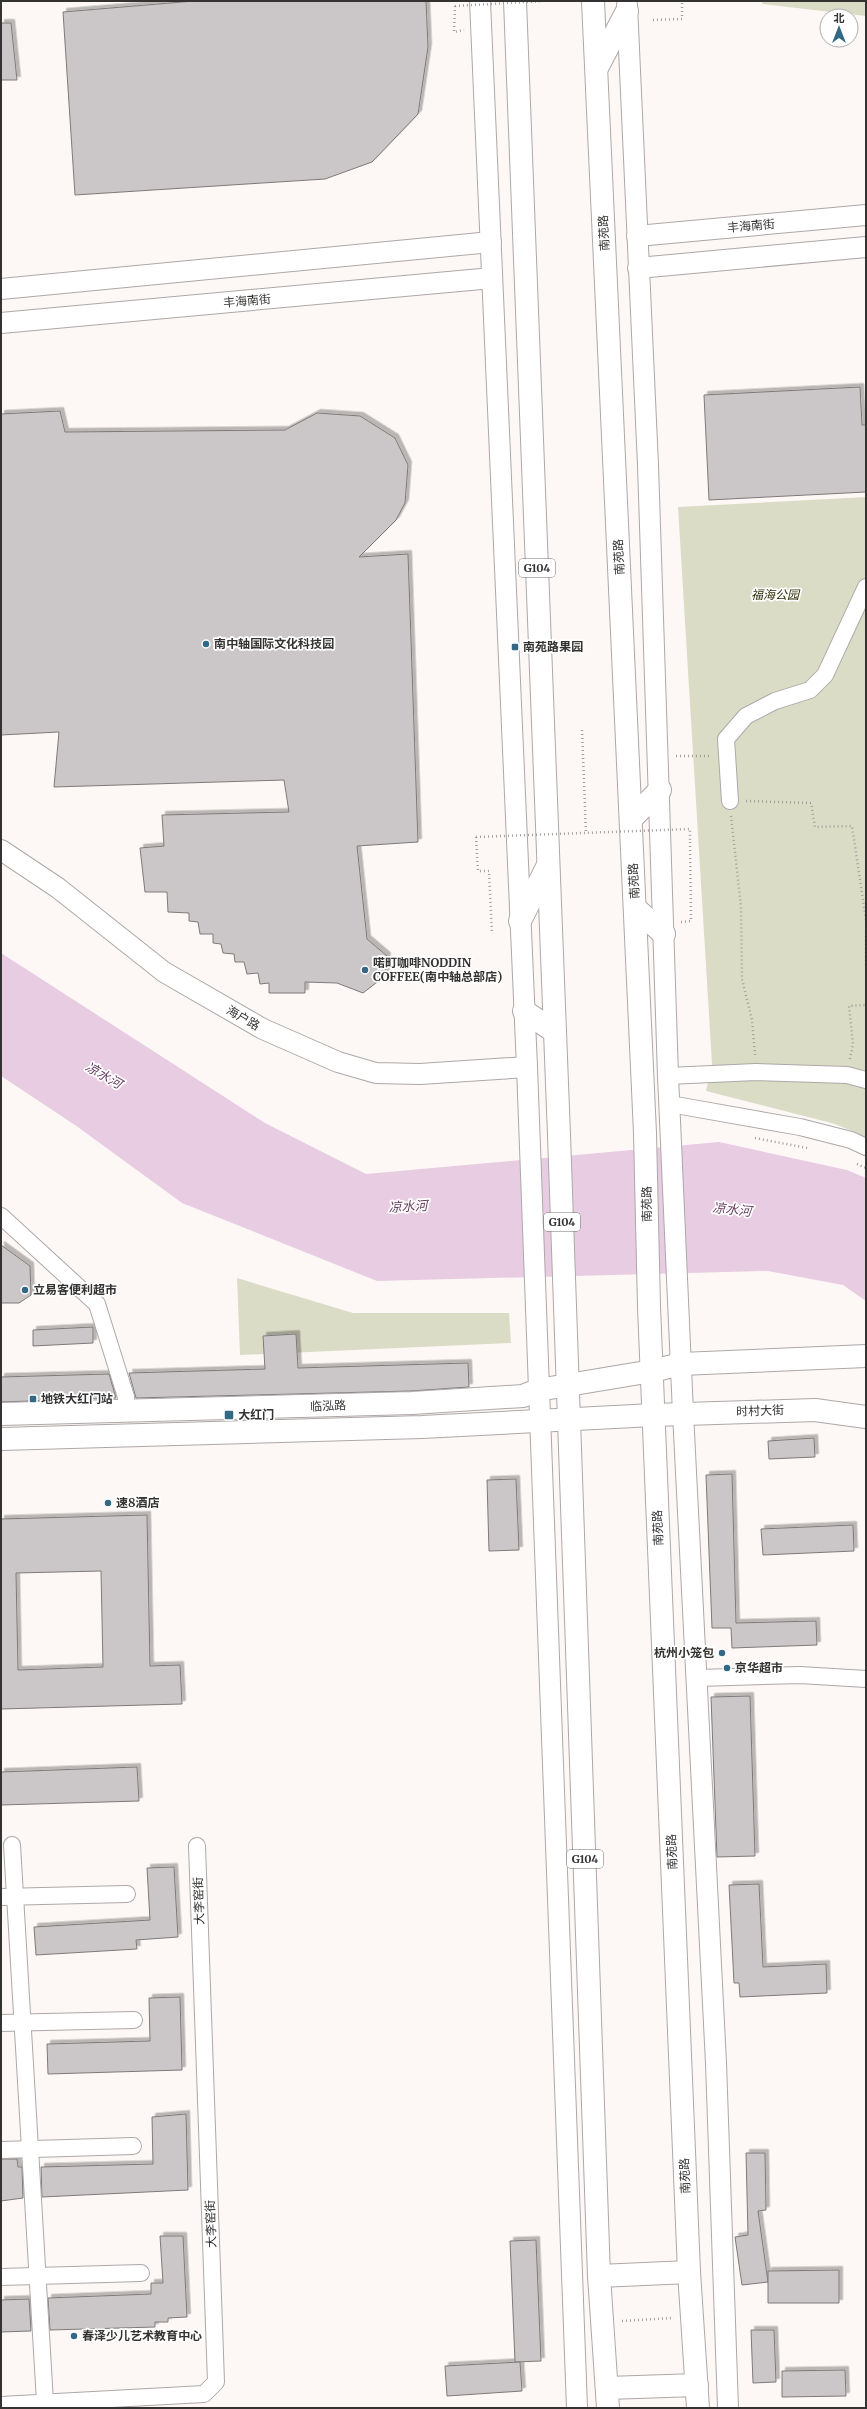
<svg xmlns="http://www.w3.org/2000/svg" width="867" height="2409" viewBox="0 0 867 2409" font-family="Merriweather,'Noto Sans SC',serif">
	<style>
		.green { fill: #dbdcc6 }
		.water { fill: #e8cce2 }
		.building { fill: #cbc6c7; stroke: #7e7a7a; fill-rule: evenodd; filter: url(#shadow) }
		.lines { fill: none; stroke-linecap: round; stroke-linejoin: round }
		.minor-casing { stroke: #ada8a7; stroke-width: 18 }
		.tertiary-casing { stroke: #ada8a7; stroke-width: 22 }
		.secondary-casing { stroke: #ada8a7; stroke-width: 24 }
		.primary-casing { stroke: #ada8a7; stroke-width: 24 }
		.trunk-casing { stroke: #ada8a7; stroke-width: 24 }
		.path { stroke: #a29f9d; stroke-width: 2.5; stroke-dasharray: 1 3; stroke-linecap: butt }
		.minor { stroke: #fff; stroke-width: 16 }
		.tertiary { stroke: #fff; stroke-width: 20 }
		.secondary { stroke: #fff; stroke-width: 22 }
		.primary { stroke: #fff; stroke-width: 22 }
		.trunk { stroke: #fff; stroke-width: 22 }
		.path-bridge { stroke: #a29f9d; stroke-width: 2.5; stroke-dasharray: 1 3; stroke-linecap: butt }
		.poi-dot { fill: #336984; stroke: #fff; stroke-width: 1.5 }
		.labels { text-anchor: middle; stroke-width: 3.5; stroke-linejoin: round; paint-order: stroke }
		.shield { fill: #fff; stroke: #717070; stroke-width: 1 }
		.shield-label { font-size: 11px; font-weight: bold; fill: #343332 }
		.street-label { font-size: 12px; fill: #343332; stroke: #fff }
		.park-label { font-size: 12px; font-style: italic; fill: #2f2e06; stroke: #fff }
		.poi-label { font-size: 12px; font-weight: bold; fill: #343332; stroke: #fff; text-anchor: start }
		.water-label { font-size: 13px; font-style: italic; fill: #663f5f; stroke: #fff }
	</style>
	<defs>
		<filter id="shadow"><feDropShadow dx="3.5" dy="-3.5" stdDeviation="0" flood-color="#0004"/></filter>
	</defs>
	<rect width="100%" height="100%" fill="#fdf8f6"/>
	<!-- green -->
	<g class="green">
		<path d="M763,1h103v15l-104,-12z"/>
		<path d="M866,497v640l-31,-13 -129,-33 6,-27 -34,-557z"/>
		<path d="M237,1278l116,35h156l2,30 -271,12z"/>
	</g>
	<!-- water -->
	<path class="water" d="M1,953l264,170 101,51 353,-32 128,28 19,8v123l-23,-16 -75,-14 -391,10 -195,-78 -107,-78 -74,-49z"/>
	<!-- building -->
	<g class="building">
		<path d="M194,1h232l2,46 -10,67 -46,48 -47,17 -250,16 -12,-183z"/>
		<path d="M1,23h10l6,57h-16z"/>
		<path d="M860,387l2,38h4v67l-157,8 -5,-105z"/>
		<path d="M60,411l5,21 220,-2 32,-17 43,3 35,22 13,27 -3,38 -9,17 -37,37 49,-3 10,288 -61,4 10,93 20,17 -2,20 -22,17 -26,-10 -32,-1v11h-36v-10l-9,1 -2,-11 -11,1 -3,-12h-9l-1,-8 -11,-1 -2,-9 -8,-1v-9h-13l-2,-12 -9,-1v-8l-21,-1 -1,-20h-22l-5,-44 24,-2 -2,-31 127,-3 -5,-32 -230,7 5,-55 -58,3v-321z"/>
		<path d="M1,1245l29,21 1,29 -12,8h-18z"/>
		<path d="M93,1327v16l-60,3v-16z"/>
		<path d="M296,1334l2,34 170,-5 1,24 -58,4 -275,7 -7,-25 136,-4 -2,-33z"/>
		<path d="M109,1374l7,24 -115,4v-25z"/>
		<path d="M814,1438l1,19 -46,2 -1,-18z"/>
		<path d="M732,1474l4,149 80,-2 1,24 -85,3 -1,-20h-19l-6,-153z"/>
		<path d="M516,1479l3,71 -30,1 -2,-71z"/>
		<path d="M147,1515l3,151 30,-1 2,39 -181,5v-190zM101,1571l2,96 -85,3 -2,-97z"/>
		<path d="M853,1525l1,26 -91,4 -2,-26z"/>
		<path d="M750,1696l5,160 -38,1 -6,-160z"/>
		<path d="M137,1767l2,34 -138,4v-33z"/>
		<path d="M174,1867l4,70 -42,3 1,9 -101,6 -2,-28 116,-7 -3,-52z"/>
		<path d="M759,1884l4,83 63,-3 1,29 -87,4 -1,-14h-5l-5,-98z"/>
		<path d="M180,1997l2,73 -134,4 -1,-30 103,-3 -1,-43z"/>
		<path d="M186,2114l2,76 -146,7 -1,-30 112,-3 -1,-47z"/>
		<path d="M746,2153h19l1,57 -8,1 10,71 -26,3 -7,-48 13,-2z"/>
		<path d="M1,2159h16l1,8h4l1,31 -22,3z"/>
		<path d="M160,2236h23l4,81 -19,1v4h-13v5l-105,3 -2,-32 103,-4v-11h12z"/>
		<path d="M536,2240l5,121 -26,1 -5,-121z"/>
		<path d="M839,2270v33h-71v-32z"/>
		<path d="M29,2299l2,32 -30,1v-32z"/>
		<path d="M751,2330h23l2,52 -23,1z"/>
		<path d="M520,2362l2,29 -75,5 -2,-30z"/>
		<path d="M845,2370l1,26 -64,1v-26z"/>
	</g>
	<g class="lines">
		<!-- minor casing -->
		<g class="minor-casing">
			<g id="minor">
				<path d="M730,801l-4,-62 20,-23 29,-15 35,-11 15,-15 41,-88"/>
				<path d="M668,1076l88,-4 91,3 19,5"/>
				<path d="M670,1104l130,23 51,13 15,7"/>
				<path d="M1,1216l96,88 29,93 1,15"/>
				<path d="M698,1678l102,-3 66,4"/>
				<path d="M12,1845l33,557"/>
				<path d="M1,1897l126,-3"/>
				<path d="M1,2023l133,-3"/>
				<path d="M1,2150l132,-4"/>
				<path d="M1,2277l140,-4"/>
				<path d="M1,2405l203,-11 12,-12 -19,-536"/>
			</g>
		</g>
		<!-- tertiary casing -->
		<g class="tertiary-casing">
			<g id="tertiary">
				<path d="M480,1l47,1066 50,1341"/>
				<path d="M627,5l21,460 20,611 15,337 33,650 12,345"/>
				<path d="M637,236l229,-21"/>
				<path d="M638,268l228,-21"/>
				<path d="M1,289l490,-47"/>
				<path d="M1,323l491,-45"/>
				<path d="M1,850l57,38 106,84 99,57 75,33 38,11 44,1 107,-7"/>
			</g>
		</g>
		<!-- secondary casing -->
		<g class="secondary-casing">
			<g id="secondary">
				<path d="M1,1414l411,-11 111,-7 15,-6 114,-19"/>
				<path d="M1,1439l421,-12 231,-12"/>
			</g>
		</g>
		<!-- primary casing -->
		<g class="primary-casing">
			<g id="primary">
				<path d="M652,1371l29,-7 185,-8"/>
				<path d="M653,1415l162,-5 51,7"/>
			</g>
		</g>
		<!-- trunk casing -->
		<g class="trunk-casing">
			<g id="trunk">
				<path d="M515,1l44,1134 40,1141 9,132"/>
				<path d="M593,1l52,1132 4,174 40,965 9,136"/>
				<path d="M597,68l30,-57"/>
				<path d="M631,819l29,-29"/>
				<path d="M635,908l29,26"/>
				<path d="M520,921l27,-54"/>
				<path d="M524,1011l31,21"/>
				<path d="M599,2276l90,-4"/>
				<path d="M607,2388l90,-3"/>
			</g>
		</g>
		<!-- path -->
		<g class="path">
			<path d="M455,6l-1,26 10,-2"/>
			<path d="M653,20l29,-1v-18"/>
			<path d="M582,730l4,103"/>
			<path d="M676,756h35"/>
			<path d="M746,801l65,2 4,24 37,-1 14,94"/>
			<path d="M731,816l10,91 1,72 10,41 3,35"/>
			<path d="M476,837l2,34h11l3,63"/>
			<path d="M681,922l10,-1 -1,-80"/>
			<path d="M866,932v35"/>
			<path d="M850,1059l3,-15 -4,-38 17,-1"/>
			<path d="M755,1138l52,10"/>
			<path d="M857,1164l9,4"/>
			<path d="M622,2321l51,-3"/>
		</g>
		<!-- minor -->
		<use href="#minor" class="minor"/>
		<!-- tertiary -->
		<use href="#tertiary" class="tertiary"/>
		<!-- secondary -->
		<use href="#secondary" class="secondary"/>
		<!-- primary -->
		<use href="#primary" class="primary"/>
		<!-- trunk -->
		<use href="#trunk" class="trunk"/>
		<!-- path-bridge -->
		<g class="path-bridge">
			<path d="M455,6l88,-5"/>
			<path d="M476,837l214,-8v12"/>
		</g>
	</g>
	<!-- markers -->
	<g class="poi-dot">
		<circle cx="206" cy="644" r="4"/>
		<rect x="511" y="643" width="8" height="8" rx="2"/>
		<circle cx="365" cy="970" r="4"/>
		<circle cx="25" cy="1290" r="4"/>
		<rect x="29" y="1395" width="8" height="8" rx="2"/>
		<rect x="224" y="1410" width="10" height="10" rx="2"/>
		<circle cx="108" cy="1503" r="4"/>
		<circle cx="722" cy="1653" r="4"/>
		<circle cx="727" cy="1668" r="4"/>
		<circle cx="74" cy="2336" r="4"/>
	</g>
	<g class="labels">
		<!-- shield labels -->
		<g class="shield">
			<rect x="519" y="559" width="36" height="18" rx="3"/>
			<rect x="544" y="1213" width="36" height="18" rx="3"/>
			<rect x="567" y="1850" width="36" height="18" rx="3"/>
		</g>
		<g class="shield-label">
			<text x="537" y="572">G104</text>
			<text x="562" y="1226">G104</text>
			<text x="585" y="1863">G104</text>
		</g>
		<!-- street labels -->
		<g class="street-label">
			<text transform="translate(751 226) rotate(-5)" y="4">丰海南街</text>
			<text transform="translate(604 233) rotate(-93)" y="4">南苑路</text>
			<text transform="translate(247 301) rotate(-5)" y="4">丰海南街</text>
			<text transform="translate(619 557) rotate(-93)" y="4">南苑路</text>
			<text transform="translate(634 881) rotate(-93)" y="4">南苑路</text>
			<text transform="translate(243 1018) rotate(30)" y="4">海户路</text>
			<text transform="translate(647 1204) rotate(-91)" y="4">南苑路</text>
			<text transform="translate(328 1406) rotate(-2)" y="4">临泓路</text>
			<text transform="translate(760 1411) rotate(-2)" y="4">时村大街</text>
			<text transform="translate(658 1528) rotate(-92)" y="4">南苑路</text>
			<text transform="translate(672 1852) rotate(-92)" y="4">南苑路</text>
			<text transform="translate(199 1901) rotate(-92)" y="4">大李窑街</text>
			<text transform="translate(685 2176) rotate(-92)" y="4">南苑路</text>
			<text transform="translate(211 2224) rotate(-92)" y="4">大李窑街</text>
		</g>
		<!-- park labels -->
		<g class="park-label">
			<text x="775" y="599">福海公园</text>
		</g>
		<!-- poi labels -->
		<g class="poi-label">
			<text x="214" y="648">南中轴国际文化科技园</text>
			<text x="523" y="651">南苑路果园</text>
			<text x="373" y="967">喏町咖啡NODDIN<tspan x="373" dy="14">COFFEE(南中轴总部店)</tspan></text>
			<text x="33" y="1294">立易客便利超市</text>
			<text x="41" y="1403">地铁大红门站</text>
			<text x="238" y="1419">大红门</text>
			<text x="116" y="1507">速8酒店</text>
			<text x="714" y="1657" text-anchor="end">杭州小笼包</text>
			<text x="735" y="1672">京华超市</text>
			<text x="82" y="2340">春泽少儿艺术教育中心</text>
		</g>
		<!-- water labels -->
		<g class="water-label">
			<text transform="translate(104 1075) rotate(30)" y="5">凉水河</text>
			<text transform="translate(408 1206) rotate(-3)" y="5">凉水河</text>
			<text transform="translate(732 1209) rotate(6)" y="5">凉水河</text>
		</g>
	</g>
	<!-- border -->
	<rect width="867" height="2409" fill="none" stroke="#343332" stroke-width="4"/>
	<!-- north arrow -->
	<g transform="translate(839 28)"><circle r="19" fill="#ffffff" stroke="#aeadad"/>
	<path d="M0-3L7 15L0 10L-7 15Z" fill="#336984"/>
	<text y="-6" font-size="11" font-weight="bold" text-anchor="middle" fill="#343332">北</text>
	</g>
</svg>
